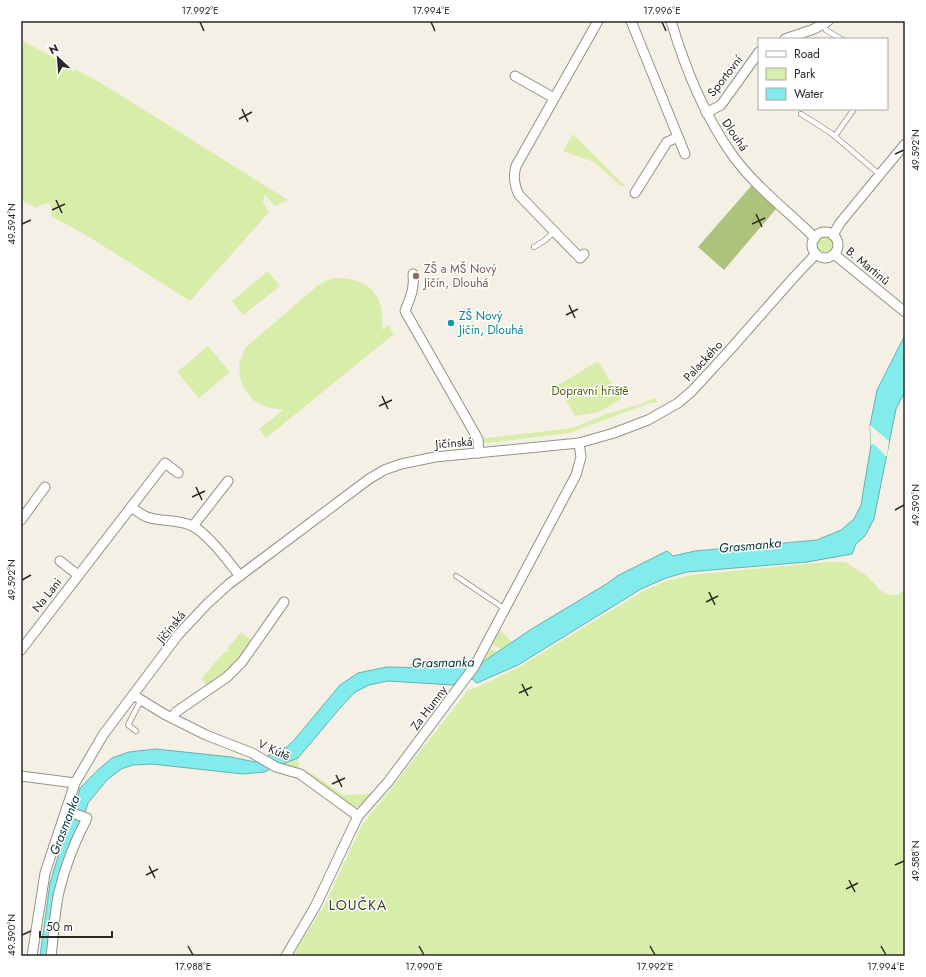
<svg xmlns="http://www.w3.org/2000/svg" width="926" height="977" viewBox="0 0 926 977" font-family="Jost,sans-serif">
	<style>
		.green { fill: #d8edaa }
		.forest { fill: #adc27b }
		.water { fill: #82ebec; stroke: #68b1b0 }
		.pier { fill: #f4f0e5 }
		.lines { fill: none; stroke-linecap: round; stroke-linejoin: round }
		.lane-casing { stroke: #959287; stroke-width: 6 }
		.street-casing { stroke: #959287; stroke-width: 11 }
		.lane { stroke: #fff; stroke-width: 4.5 }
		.street { stroke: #fff; stroke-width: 9 }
		.ticks { fill: none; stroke: #2b2925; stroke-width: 1.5 }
		.education-dot { fill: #8d6e63; stroke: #fff; stroke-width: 1.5 }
		.culture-dot { fill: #0f9aa8; stroke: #fff; stroke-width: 1.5 }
		.labels { text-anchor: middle; stroke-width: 3; stroke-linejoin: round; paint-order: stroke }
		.street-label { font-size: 12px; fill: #2b2925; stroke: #fff }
		.education-label { font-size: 12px; fill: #785e54; stroke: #fff; text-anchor: start }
		.culture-label { font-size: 12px; fill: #0d838f; stroke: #fff; text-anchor: start }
		.park-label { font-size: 12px; fill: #4e6012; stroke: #fff }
		.water-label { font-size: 13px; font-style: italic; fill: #003536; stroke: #fff }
		.quarter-label { font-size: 14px; letter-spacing: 1px; fill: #3f3c33; stroke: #fff }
		.neatline { fill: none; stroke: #2b2925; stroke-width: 1.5 }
		.ticks-label { font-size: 10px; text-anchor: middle; fill: #2b2925 }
	</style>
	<rect width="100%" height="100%" fill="#f4f0e5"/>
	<!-- green -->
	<g class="green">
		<path d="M21,40l80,43 187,117 -13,6 -10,-12 -2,8 6,10 -79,89 -104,-66 -35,-19 1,-7 -3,-5h-6l-6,4 -16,-8z"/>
		<path d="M573,134l52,52h-4l-27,-24 -31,-11z"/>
		<circle cx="825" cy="245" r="8"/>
		<path d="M268,271l12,15 -37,29 -11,-14z"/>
		<path d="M336,278c34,0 50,18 46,52l6,-5 6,9 -128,104 -7,-9 24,-19 -18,-3 -12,-7 -10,-13 -3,-10 -1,-13 6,-16 72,-62 8,-5z"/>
		<path d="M208,346l22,26 -31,26 -22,-26z"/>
		<path d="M598,361l23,38 -22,13 -24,4 -18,-30z"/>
		<path d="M654,398l4,4 -8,1 -81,30 -99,12v-5l102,-12 35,-14 34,-10z"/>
		<path d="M827,562h18l21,13 15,16 10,4h6l8,-6v367h-612l32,-52 36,-77 107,-137 12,-4 41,-20 122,-75 24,-10 23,-6z"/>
		<path d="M500,630l12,12 -14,10 2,-4 -6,-3 -3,4 6,3 -14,10z"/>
		<path d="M241,632l12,10c-14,18 -27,31 -45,44l-7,-7 24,-28 2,1 2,-2 -2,-1z"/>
		<path d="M298,758l1,9 14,7 30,21 30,-1c-6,7 -10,14 -20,13l-46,-32 -24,-11z"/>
	</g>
	<!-- forest -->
	<path class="forest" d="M752,185l24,24 -52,61 -26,-23z"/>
	<!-- water -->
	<path class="water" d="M905,335v56l-9,18 -22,110 -9,17 -9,8 -4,10 -45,8 -120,10 -21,6 -25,11 -123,76 -41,18 -5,-4 -13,2 -6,4 -65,-4 -19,4 -14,7 -14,15 -43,51 -28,11 -5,3 -22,2 -91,-10 -19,1 -12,4 -14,11 -19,23 -5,16 -11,22 -24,115h-8l10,-73 20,-66 3,-1 7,-28 19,-19 13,-11 17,-6 27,-3 75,8 24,5 32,-15 8,-8 45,-54 18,-12 29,-6 52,1 26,-2 3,2 12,-2 3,-4 47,-32 78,-47 9,-7 50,-25 6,5 22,-5 122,-11 24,-10 13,-11 7,-14 10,-60 -1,-20 7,-35z"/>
	<!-- pier -->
	<path class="pier" d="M870,425l19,16 -2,16 -13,-13 -3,1z"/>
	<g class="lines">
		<!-- lane casing -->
		<g class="lane-casing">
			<g id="lane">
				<path d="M822,24l4,6 15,9"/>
				<path d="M801,114l30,19 48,41"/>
				<path d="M835,136l19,-27"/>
				<path d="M534,247l10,-6 11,-10"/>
				<path d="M456,576l49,33"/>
				<path d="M136,731l-8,-6 13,-25"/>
			</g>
		</g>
		<!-- street casing -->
		<g class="street-casing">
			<g id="street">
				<path d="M631,21l54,133"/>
				<path d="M671,21c14,47 32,92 60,132 22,32 57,58 84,85"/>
				<path d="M785,39l29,-10 14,-8"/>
				<path d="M515,76l39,22"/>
				<path d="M706,113l15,-8 38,-53"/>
				<path d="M635,193l32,-51 11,-5"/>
				<circle cx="825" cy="245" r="13"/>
				<path d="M833,235l7,-12 65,-79"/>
				<path d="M584,254l-4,4 -61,-63c-5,-10 -6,-18 -3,-29l82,-145"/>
				<path d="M834,254l71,58"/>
				<path d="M413,274c2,14 -3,24 -8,37l73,128 1,14"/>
				<path d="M131,507c5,3 10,8 16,10 14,5 29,2 43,8 16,6 38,36 50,51"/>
				<path d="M21,520l24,-33"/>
				<path d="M193,526l35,-45"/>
				<path d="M60,561l18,14"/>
				<path d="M21,650l144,-187 13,10"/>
				<path d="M133,695l31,19 42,21 46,18 24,14 24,7 58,42"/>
				<path d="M172,718l4,-6 51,-35 15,-15 42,-60"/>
				<path d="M21,776l54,7"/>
				<path d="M32,956l13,-83 30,-90 28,-48 75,-100 29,-31 22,-20 140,-105 15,-9 17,-6 34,-7 144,-14 35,-10 34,-13 30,-17 14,-12 36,-39 67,-76 21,-22"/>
				<path d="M51,956c3,-21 3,-43 8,-64 6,-26 16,-51 28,-74l-21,-7"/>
				<path d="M286,956l30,-51 42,-89 30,-34 86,-115 102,-192 5,-18 -2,-14"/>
			</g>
		</g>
		<!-- lane -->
		<use href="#lane" class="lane"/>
		<!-- street -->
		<use href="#street" class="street"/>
	</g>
	<!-- ticks -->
	<path class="ticks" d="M200,22l4,9M431,22l4,9M662,22l4,9M242,109l6,13M239,119l13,-7M895,154l9,-4M56,200l6,13M52,210l13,-6M756,214l6,13M22,224l9,-4M752,224l13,-6M569,305l6,13M566,315l12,-6M382,396l6,13M379,406l13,-6M196,487l6,13M192,497l13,-6M895,510l9,-5M22,580l9,-5M709,592l6,13M706,602l12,-6M522,684l6,12M519,693l13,-6M336,775l6,12M332,784l13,-6M895,865l9,-4M149,866l6,12M146,875l12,-6M849,880l6,12M846,889l12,-6M22,935l9,-4M188,946l5,9M419,946l5,9M650,946l5,9M881,946l5,9"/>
	<!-- markers -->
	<circle class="education-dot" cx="416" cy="276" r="4"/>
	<circle class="culture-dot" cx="451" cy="323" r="4"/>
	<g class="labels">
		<!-- street labels -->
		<g class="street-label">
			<text transform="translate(725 76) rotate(-52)" y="4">Sportovní</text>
			<text transform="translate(735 135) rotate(56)" y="4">Dlouhá</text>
			<text transform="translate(868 266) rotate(39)" y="4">B. Martinů</text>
			<text transform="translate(703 361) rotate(-47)" y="4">Palackého</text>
			<text transform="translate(454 443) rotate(-5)" y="4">Jičínská</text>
			<text transform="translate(47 595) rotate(-52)" y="4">Na Lani</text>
			<text transform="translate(171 627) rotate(-50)" y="4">Jičínská</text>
			<text transform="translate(429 708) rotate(-53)" y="4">Za Humny</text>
			<text transform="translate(274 750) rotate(24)" y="4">V Kútě</text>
		</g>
		<!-- education labels -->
		<g class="education-label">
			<text x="424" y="273">ZŠ a MŠ Nový<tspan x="424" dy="14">Jičín, Dlouhá</tspan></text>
		</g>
		<!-- culture labels -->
		<g class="culture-label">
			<text x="459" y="320">ZŠ Nový<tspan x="459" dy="14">Jičín, Dlouhá</tspan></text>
		</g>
		<!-- park labels -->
		<g class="park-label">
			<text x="590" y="395">Dopravní hřiště</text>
		</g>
		<!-- water labels -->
		<g class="water-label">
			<text transform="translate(750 545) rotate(-5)" y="5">Grasmanka</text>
			<text transform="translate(443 662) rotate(-1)" y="5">Grasmanka</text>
			<text transform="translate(64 825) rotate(-69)" y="5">Grasmanka</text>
		</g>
		<!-- quarter labels -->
		<g class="quarter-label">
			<text x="358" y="910">LOUČKA</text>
		</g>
	</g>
	<!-- border -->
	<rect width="926" height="977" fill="none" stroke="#ffffff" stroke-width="44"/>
	<!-- legend -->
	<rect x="758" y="38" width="130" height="72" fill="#ffffff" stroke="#aaa9a8"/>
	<rect x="766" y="51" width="20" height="6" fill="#ffffff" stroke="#aaa9a8"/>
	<text x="794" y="58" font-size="12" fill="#2b2925">Road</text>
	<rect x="766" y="68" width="20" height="12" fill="#d8edaa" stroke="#aaa9a8"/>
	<text x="794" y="78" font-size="12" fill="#2b2925">Park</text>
	<rect x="766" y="88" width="20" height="12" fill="#82ebec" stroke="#aaa9a8"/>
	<text x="794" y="98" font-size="12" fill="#2b2925">Water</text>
	<!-- north arrow -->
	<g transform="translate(58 58) rotate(334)" stroke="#ffffff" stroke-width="3" paint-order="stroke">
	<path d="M0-3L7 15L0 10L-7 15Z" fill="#2b2925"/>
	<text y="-6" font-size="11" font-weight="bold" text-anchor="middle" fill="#2b2925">N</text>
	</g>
	<!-- scale -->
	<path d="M40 931v6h72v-6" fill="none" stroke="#2b2925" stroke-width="2"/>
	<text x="46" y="931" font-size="12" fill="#2b2925" stroke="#ffffff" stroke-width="3" paint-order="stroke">50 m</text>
	<rect x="22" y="22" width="882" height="933" class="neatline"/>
	<g class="ticks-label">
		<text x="200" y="14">17.992°E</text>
		<text x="431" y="14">17.994°E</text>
		<text x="662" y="14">17.996°E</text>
		<text transform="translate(915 150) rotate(-90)" y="4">49.592°N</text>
		<text transform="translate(11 224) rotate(-90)" y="4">49.594°N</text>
		<text transform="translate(915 505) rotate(-90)" y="4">49.590°N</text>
		<text transform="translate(11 580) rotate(-90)" y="4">49.592°N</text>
		<text transform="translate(915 861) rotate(-90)" y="4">49.588°N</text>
		<text transform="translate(11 935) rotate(-90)" y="4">49.590°N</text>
		<text x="193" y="970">17.988°E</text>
		<text x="424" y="970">17.990°E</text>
		<text x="655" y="970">17.992°E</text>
		<text x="886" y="970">17.994°E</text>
	</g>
</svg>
